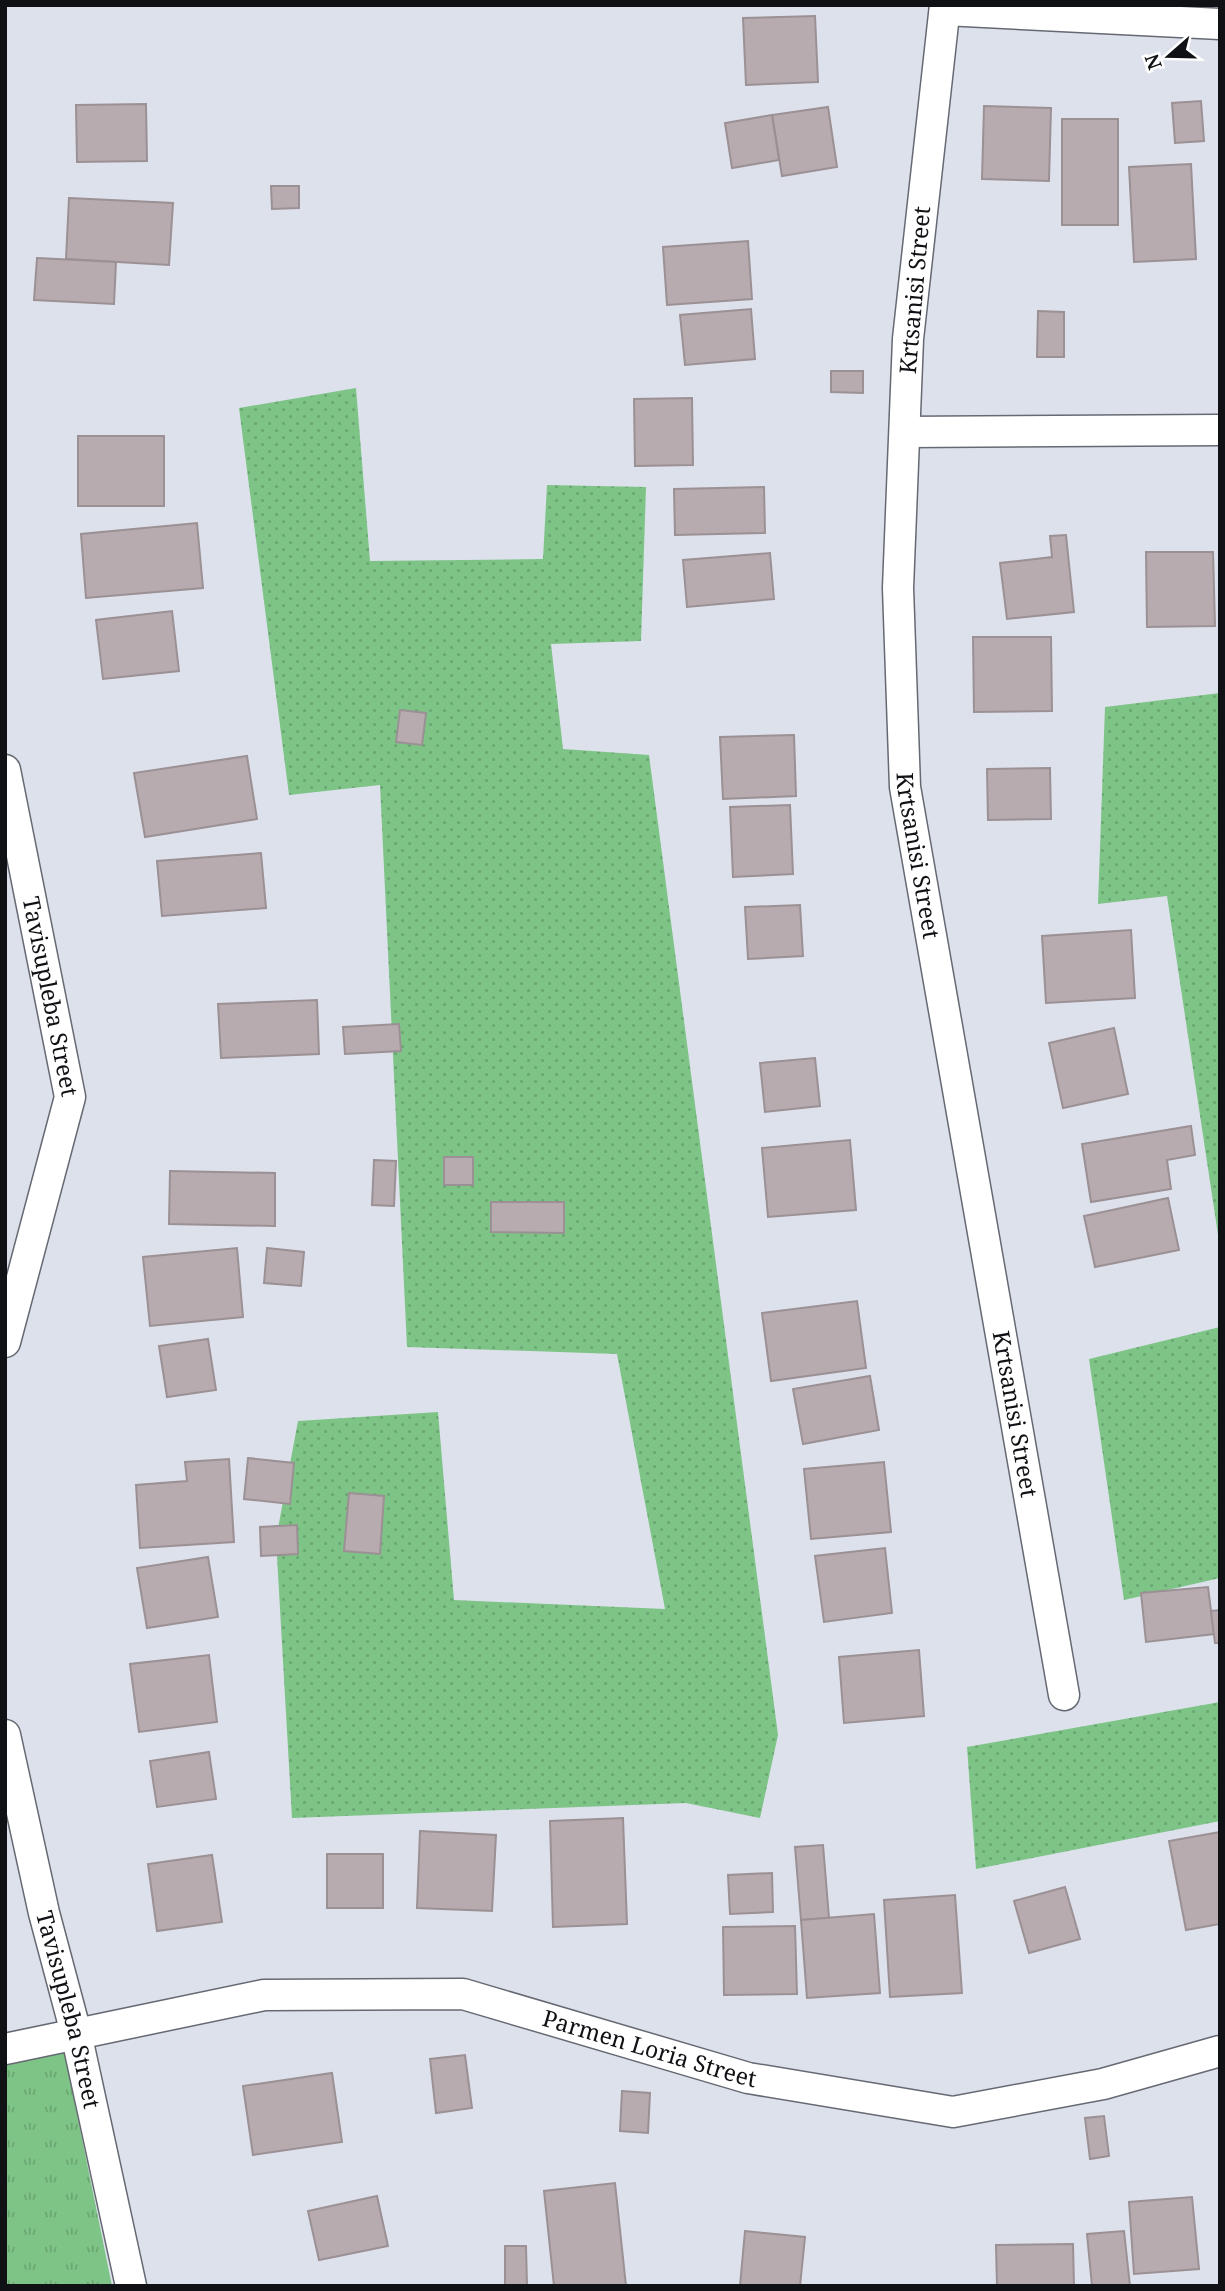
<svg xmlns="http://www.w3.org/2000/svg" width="1225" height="2291" viewBox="0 0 1225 2291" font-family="'Noto Serif',serif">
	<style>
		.grass { fill: url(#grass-tufts) }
		.garden { fill: url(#garden-dots) }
		.building { fill: #b7abaf; stroke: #9b9094; stroke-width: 2 }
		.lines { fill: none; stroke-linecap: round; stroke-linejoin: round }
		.minor-casing { stroke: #656972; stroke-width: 33 }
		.minor { stroke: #fff; stroke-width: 30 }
		.labels { text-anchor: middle; stroke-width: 5; stroke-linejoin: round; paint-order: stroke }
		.street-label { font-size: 23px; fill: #101115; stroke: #fff }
	</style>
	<defs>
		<pattern id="grass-tufts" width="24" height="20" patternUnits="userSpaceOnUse" patternTransform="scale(1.75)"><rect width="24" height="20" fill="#7dc486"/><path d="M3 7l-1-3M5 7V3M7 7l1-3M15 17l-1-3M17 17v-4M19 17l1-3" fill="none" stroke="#6ba773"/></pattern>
		<pattern id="garden-dots" width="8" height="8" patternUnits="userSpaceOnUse" patternTransform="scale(1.75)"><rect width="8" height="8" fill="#7dc486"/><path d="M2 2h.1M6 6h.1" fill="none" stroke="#6ba773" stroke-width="1.8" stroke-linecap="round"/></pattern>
	</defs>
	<rect width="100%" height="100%" fill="#dde1ec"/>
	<!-- grass -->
	<path class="grass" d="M63,2045l49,241h-107v-226z"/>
	<!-- garden -->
	<g class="garden">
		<path d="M356,388l14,173 173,-2 4,-74 99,2 -5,154 -90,3 12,105 86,6 129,980 -18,83 -74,-15 -394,15 -16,-279 22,-118 140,-9 16,188 211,9 -48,-255 -210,-7 -27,-562 -91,10 -50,-387z"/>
		<path d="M1220,693v555l-53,-352 -69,8 7,-197z"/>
		<path d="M1220,1327v251l-96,22 -35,-241z"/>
		<path d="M1220,1702v119l-244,48 -9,-122z"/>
	</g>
	<!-- building -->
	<g class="building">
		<path d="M815,16l3,66 -72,3 -3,-67z"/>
		<path d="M1201,101l3,40 -29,2 -3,-40z"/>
		<path d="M146,104l1,57 -70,1 -1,-57z"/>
		<path d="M984,106l67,2 -2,73 -67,-2z"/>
		<path d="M828,107l9,60 -55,9 -10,-61z"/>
		<path d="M772,115l7,45 -47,8 -7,-45z"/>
		<rect x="1062" y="119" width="56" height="106"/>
		<path d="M1191,164l5,95 -62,3 -5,-95z"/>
		<path d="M271,186h28v22l-27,1z"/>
		<path d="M69,198l104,5 -4,62 -103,-6z"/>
		<path d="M748,241l4,58 -85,6 -4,-58z"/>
		<path d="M37,258l79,4 -2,42 -80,-4z"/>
		<path d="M751,309l4,50 -70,6 -5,-50z"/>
		<path d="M1038,311l26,1v45h-27z"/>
		<path d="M831,371h32v22l-32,-1z"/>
		<path d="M692,398l1,67 -58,1 -1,-67z"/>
		<rect x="78" y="436" width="86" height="70"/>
		<path d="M764,487l1,46 -90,2 -1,-46z"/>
		<path d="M197,523l6,65 -117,10 -5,-64z"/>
		<path d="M1066,535l8,77 -67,7 -7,-56 52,-6 -2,-21z"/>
		<path d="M1146,552h67l2,74 -68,1z"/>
		<path d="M770,553l4,46 -87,8 -4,-47z"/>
		<path d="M172,611l7,60 -76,8 -7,-59z"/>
		<path d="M973,637h78l1,74 -78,1z"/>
		<path d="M400,710l26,3 -4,32 -26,-3z"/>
		<path d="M794,735l2,61 -73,3 -3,-62z"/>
		<path d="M247,756l10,63 -112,18 -11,-64z"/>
		<path d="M1050,768l1,51 -63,1 -1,-51z"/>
		<path d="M790,805l3,69 -60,3 -3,-70z"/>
		<path d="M261,853l5,55 -104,8 -5,-55z"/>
		<path d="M800,905l3,51 -55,3 -3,-52z"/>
		<path d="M1131,930l4,68 -89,5 -4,-67z"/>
		<path d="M317,1000l2,54 -98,4 -3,-54z"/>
		<path d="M399,1024l2,27 -56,3 -2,-27z"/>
		<path d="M1114,1028l14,66 -65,14 -14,-65z"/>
		<path d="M815,1058l5,48 -55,6 -5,-49z"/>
		<path d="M1191,1126l4,29 -28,5 4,29 -80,13 -9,-58z"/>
		<path d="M850,1140l6,70 -88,7 -6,-69z"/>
		<rect x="444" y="1157" width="29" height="28"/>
		<path d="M374,1160l22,1 -2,45 -22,-1z"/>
		<path d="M170,1171l105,2v53l-106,-2z"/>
		<path d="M1168,1198l11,52 -84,17 -11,-51z"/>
		<path d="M491,1202h73v31l-73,-1z"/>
		<path d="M237,1248l6,69 -93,9 -7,-69z"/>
		<path d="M267,1248l37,4 -3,34 -37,-3z"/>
		<path d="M857,1301l9,67 -95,13 -9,-68z"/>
		<path d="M208,1339l8,51 -49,7 -8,-51z"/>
		<path d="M870,1376l9,54 -76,14 -10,-55z"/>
		<path d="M248,1458l46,5 -4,41 -46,-5z"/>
		<path d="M229,1459l5,83 -94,6 -4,-63 51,-4 -2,-19z"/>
		<path d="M884,1462l7,70 -80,7 -7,-70z"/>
		<path d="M349,1493l35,3 -4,58 -36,-3z"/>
		<path d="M297,1525l1,29 -37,2 -1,-29z"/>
		<path d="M885,1548l7,65 -68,9 -9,-66z"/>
		<path d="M208,1557l10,60 -71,11 -10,-60z"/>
		<path d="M1208,1587l6,47 -68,8 -5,-49z"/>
		<path d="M1220,1610v33h-5l-4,-32z"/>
		<path d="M919,1650l5,66 -80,7 -5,-66z"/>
		<path d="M209,1655l8,67 -78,10 -9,-68z"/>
		<path d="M209,1752l7,47 -59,8 -7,-46z"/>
		<path d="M623,1818l4,106 -74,3 -3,-106z"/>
		<path d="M420,1831l76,4 -4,76 -75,-3z"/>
		<path d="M1220,1832v92l-34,6 -17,-89z"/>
		<path d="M823,1845l6,73 -28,2 -6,-73z"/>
		<rect x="327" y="1854" width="56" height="54"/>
		<path d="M212,1855l10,67 -65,9 -9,-67z"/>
		<path d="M772,1873l1,39 -43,2 -2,-39z"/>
		<path d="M1065,1887l15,52 -51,14 -15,-52z"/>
		<path d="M955,1895l7,98 -72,4 -6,-97z"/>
		<path d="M874,1914l6,79 -73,5 -6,-78z"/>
		<path d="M795,1926l2,68 -73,1 -1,-68z"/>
		<path d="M465,2055l7,53 -36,5 -6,-54z"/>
		<path d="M332,2073l10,69 -89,13 -10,-69z"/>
		<path d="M622,2091l28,2 -2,40 -28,-2z"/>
		<path d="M1104,2116l5,40 -19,3 -5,-41z"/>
		<path d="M615,2183l11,103h-72l-10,-95z"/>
		<path d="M377,2196l11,50 -69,14 -11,-49z"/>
		<path d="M1192,2197l7,72 -65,5 -5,-72z"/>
		<path d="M745,2231l60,6 -5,49h-60z"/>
		<path d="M1124,2231l6,55h-38l-5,-52z"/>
		<path d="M1073,2244l1,42h-77l-1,-41z"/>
		<path d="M505,2246h21l1,40h-22z"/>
	</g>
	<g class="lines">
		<!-- minor casing -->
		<g class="minor-casing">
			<g id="minor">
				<path id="s1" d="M945,5l-37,334 -10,249 7,199 159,908"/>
				<path d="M945,10l275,14"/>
				<path d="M905,432l315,-2"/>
				<path id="s2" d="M5,770l65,327 -65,245"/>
				<path id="s3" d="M5,1735l39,178 32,120 55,253"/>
				<path id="s4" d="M5,2049l259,-54 199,-1 285,84 205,34 150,-28 117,-33"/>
			</g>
		</g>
		<!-- minor -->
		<use href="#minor" class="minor"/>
	</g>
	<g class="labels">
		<!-- street labels -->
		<g class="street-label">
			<text transform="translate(915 290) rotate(-85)" y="8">Krtsanisi Street</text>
			<text dy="8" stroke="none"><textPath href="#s1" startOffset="854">Krtsanisi Street</textPath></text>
			<text dy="8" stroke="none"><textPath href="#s2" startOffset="231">Tavisupleba Street</textPath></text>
			<text dy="8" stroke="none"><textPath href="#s1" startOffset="1421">Krtsanisi Street</textPath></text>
			<text dy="8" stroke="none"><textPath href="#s3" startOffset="282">Tavisupleba Street</textPath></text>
			<text dy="8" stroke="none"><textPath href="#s4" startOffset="658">Parmen Loria Street</textPath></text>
		</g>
	</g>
	<!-- border -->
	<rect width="1225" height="2291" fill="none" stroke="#101115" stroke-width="14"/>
	<!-- north arrow -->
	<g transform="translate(1169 56) rotate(250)" stroke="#ffffff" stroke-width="5" paint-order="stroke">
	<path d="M0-5L12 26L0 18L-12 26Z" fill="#101115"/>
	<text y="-10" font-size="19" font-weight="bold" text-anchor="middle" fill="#101115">N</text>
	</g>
</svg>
